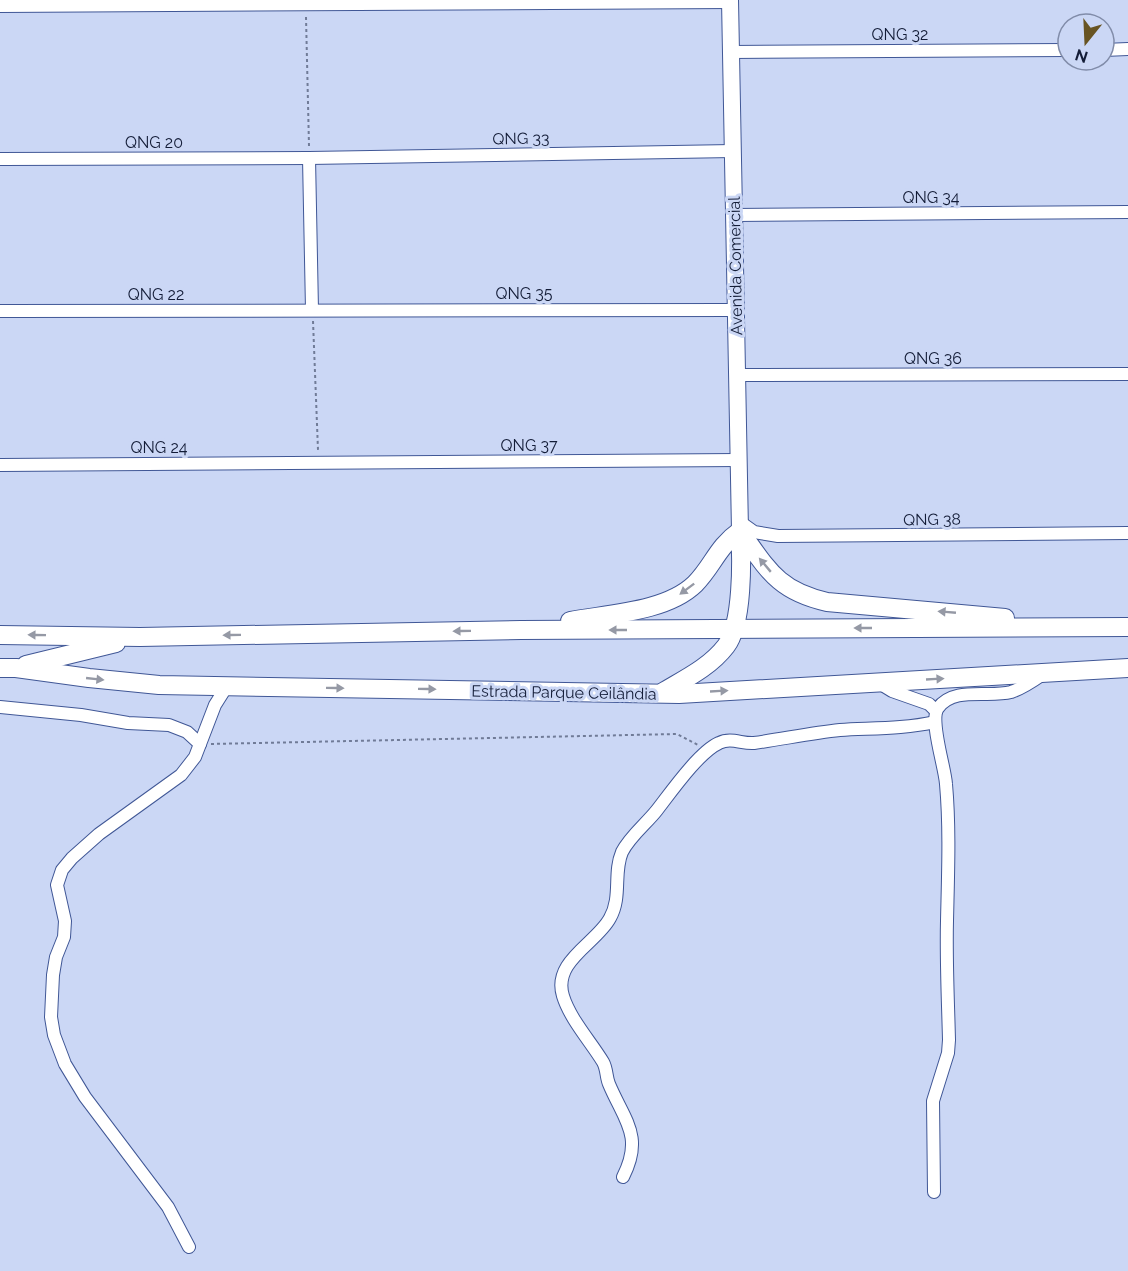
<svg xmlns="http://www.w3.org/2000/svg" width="1128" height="1271" viewBox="0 0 1128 1271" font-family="Raleway,sans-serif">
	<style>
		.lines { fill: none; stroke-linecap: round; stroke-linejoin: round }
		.minor-casing { stroke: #405796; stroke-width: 14 }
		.major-casing { stroke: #405796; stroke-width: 18 }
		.highway-casing { stroke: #405796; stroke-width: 20 }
		.path { stroke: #707b97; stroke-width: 2; stroke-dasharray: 3 3; stroke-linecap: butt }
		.minor { stroke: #fff; stroke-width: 12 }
		.major { stroke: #fff; stroke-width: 16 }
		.highway { stroke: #fff; stroke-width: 18 }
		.oneway { fill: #9599a5 }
		.labels { text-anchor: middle; stroke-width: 6; stroke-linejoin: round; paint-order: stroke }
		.street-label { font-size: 16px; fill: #131c37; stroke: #cbd7f5 }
	</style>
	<rect width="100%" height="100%" fill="#cbd7f5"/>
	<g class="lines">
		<!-- minor casing -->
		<g class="minor-casing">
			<g id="minor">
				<path d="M0,6l730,-4"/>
				<path d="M1104,50l24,-1"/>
				<path d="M731,52l337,-2"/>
				<path d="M309,158l3,152"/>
				<path d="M0,159l309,-1 424,-7"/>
				<path d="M734,215l394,-3"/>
				<path d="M0,311l736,-1"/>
				<path d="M738,375l390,-1"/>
				<path d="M0,465l739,-5"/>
				<path d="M740,522l14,10 24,4 350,-3"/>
				<path d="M879,683l13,8 37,13 7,7"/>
				<path d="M0,707l81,8 47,8 41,2 18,7 13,12"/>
				<path d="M623,1177c21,-41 1,-57 -14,-93 -3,-7 -2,-15 -6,-22 -12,-20 -33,-43 -40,-66 -11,-35 34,-53 47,-78 12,-21 3,-45 12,-66 8,-16 25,-29 35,-42 14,-18 42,-58 62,-67 12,-6 23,1 35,0 29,-4 57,-10 86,-13 32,-2 63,-1 95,-8"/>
				<path d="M934,1192l-1,-91 15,-48 1,-13c-1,-40 -3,-80 -2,-119 1,-46 3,-92 -1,-137 -1,-17 -17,-64 -8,-76 16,-22 50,-10 73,-16 12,-4 22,-11 32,-18"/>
				<path d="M189,1247l-21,-40 -83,-110 -20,-33 -11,-29 -3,-18 2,-42 3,-18 8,-20 1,-16 -8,-36 5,-15 10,-12 27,-24 82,-59 14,-18 20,-52 12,-19"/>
			</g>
		</g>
		<!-- major casing -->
		<g class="major-casing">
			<path id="major" d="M730,0l10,531"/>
		</g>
		<!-- highway casing -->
		<g class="highway-casing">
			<g id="highway">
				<path d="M740,531c28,39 38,60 87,71l178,16"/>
				<path d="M570,621c38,-7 96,-9 125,-37 18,-18 22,-37 45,-53"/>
				<path d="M0,635l140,2 381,-7 607,-3"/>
				<path d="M26,665l90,-22"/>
				<path d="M0,668h16l73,10 70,7 520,9 449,-26"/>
				<path d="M663,692c22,-13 47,-25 63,-46 17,-22 16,-87 14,-115"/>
			</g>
		</g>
		<!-- path -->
		<g class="path">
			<path d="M306,17l3,129"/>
			<path d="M313,321l5,129"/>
			<path d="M211,744l466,-10 21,11"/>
		</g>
		<!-- minor -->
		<use href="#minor" class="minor"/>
		<!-- major -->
		<use href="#major" class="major"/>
		<!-- highway -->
		<use href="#highway" class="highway"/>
	</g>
	<!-- one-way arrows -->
	<defs><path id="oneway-solid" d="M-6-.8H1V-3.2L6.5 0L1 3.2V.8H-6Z" transform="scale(1.5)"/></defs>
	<g class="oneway">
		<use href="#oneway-solid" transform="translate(765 565) rotate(-130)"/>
		<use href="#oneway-solid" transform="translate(687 589) rotate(143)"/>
		<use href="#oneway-solid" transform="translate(947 612) rotate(-175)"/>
		<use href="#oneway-solid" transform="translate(863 628) rotate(180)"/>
		<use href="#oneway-solid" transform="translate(618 630) rotate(180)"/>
		<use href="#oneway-solid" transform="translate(462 631) rotate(179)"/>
		<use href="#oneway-solid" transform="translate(37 635) rotate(-179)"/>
		<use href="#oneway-solid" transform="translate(232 635) rotate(179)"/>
		<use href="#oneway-solid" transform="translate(95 679) rotate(6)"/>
		<use href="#oneway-solid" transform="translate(935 679) rotate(-3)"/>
		<use href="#oneway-solid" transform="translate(335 688) rotate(1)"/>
		<use href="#oneway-solid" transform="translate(427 689) rotate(1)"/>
		<use href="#oneway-solid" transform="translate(719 691) rotate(-3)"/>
	</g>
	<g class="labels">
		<!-- street labels -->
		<g class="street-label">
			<text x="900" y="40">QNG 32</text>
			<text transform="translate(521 138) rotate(-1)" y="6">QNG 33</text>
			<text x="154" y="148">QNG 20</text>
			<text x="931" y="203">QNG 34</text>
			<text transform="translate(735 266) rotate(-91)" y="6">Avenida Comercial</text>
			<text x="524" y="299">QNG 35</text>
			<text x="156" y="300">QNG 22</text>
			<text x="933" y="364">QNG 36</text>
			<text x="529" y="451">QNG 37</text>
			<text x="159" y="453">QNG 24</text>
			<text transform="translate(932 519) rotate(-1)" y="6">QNG 38</text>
			<text transform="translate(564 692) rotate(1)" y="6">Estrada Parque Ceilândia</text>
		</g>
	</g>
	<!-- north arrow -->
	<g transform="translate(1086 42) rotate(198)"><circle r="28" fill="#cbd7f5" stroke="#818ca9" stroke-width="1.5"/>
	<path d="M0-4.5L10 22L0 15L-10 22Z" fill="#685422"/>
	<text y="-9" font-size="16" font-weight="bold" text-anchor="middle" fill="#131c37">N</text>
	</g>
</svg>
